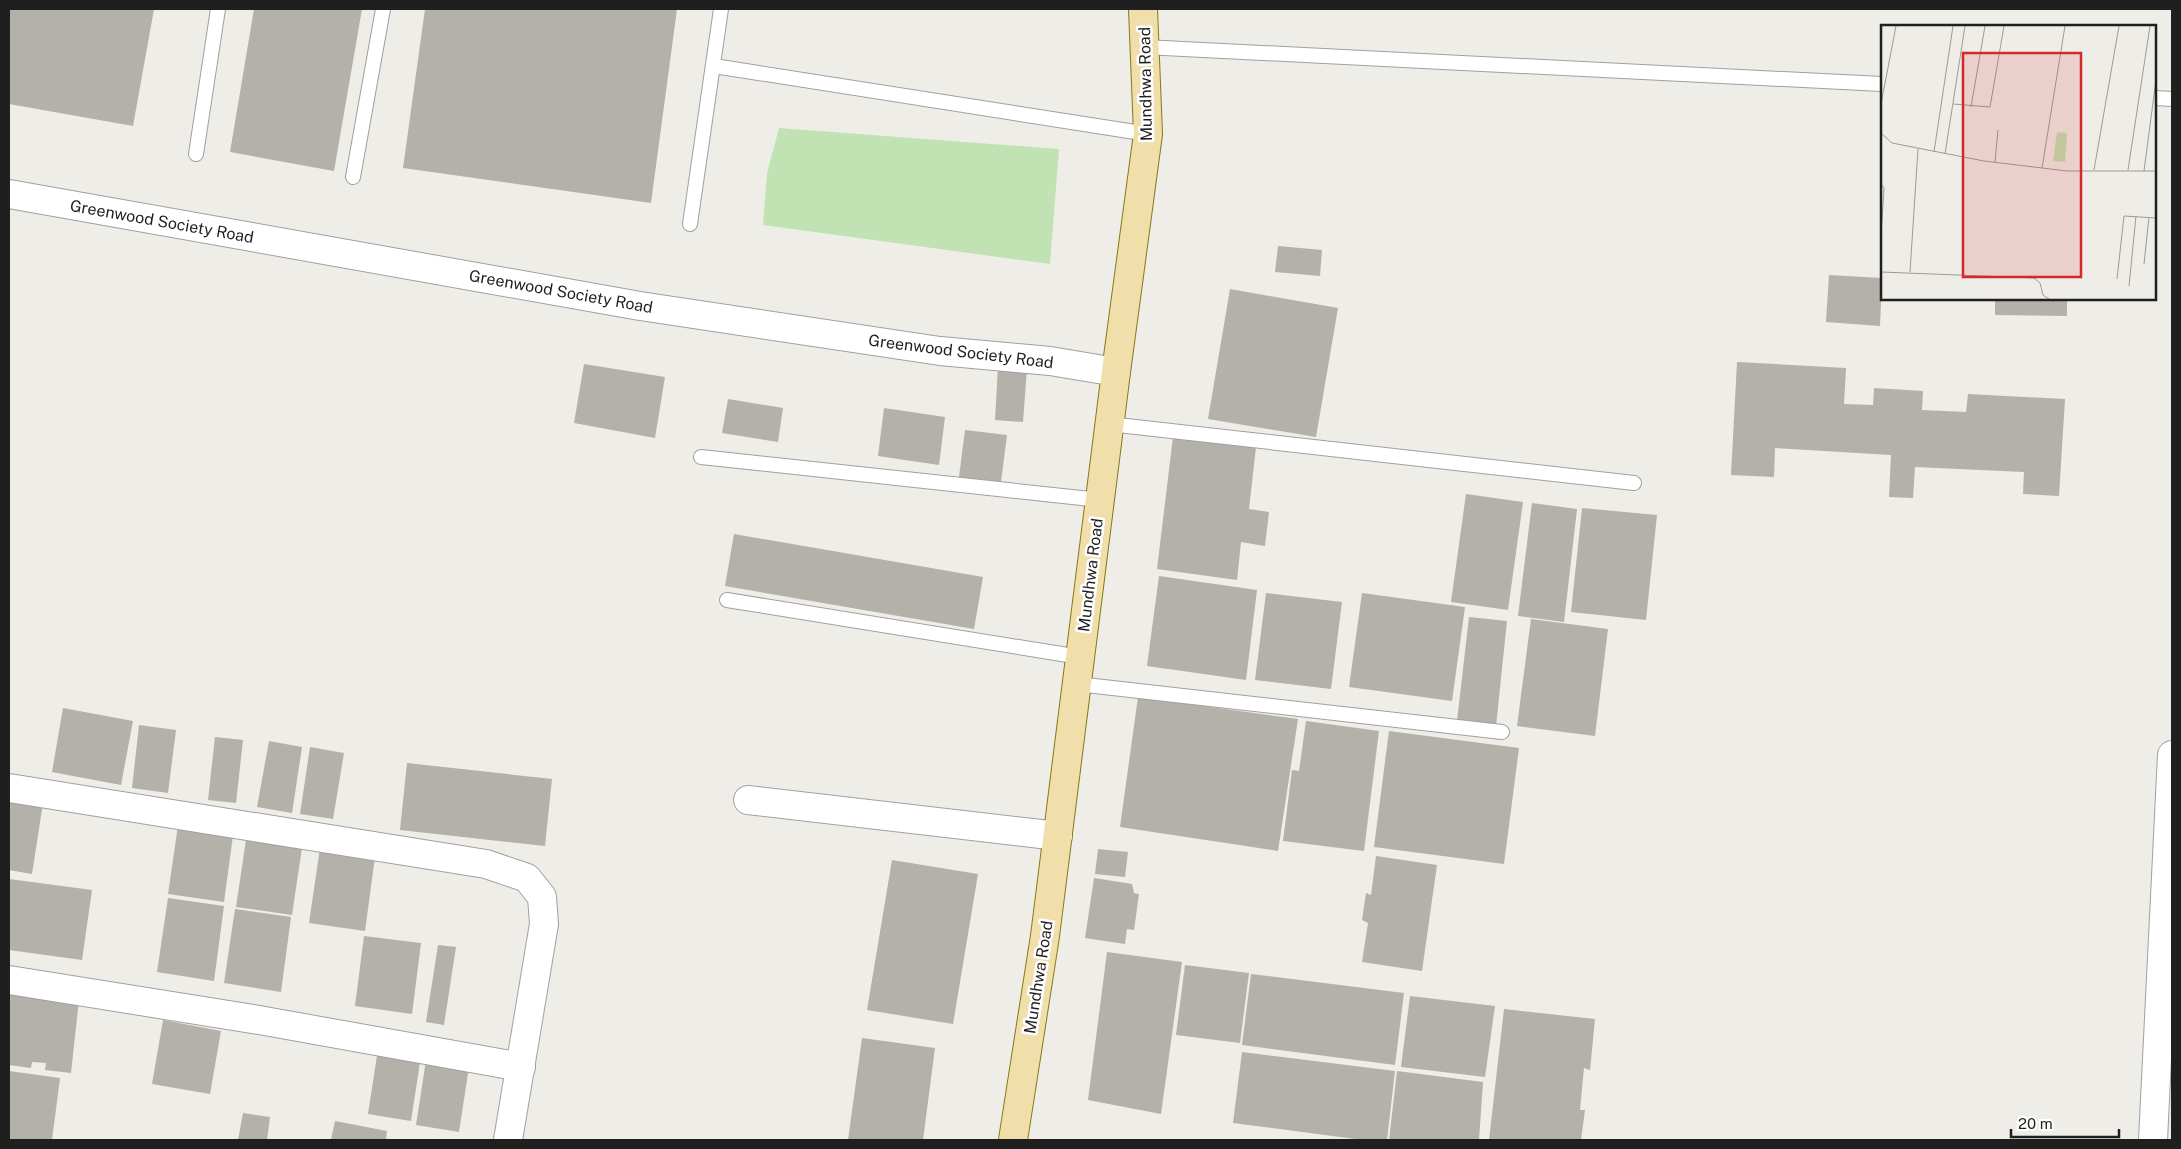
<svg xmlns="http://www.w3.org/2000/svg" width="2181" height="1149" viewBox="0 0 2181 1149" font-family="'Public Sans',sans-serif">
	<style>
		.grass { fill: #c1e2b3 }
		.building { fill: #b4b0aa }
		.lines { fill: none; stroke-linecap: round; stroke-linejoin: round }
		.service-casing { stroke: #a0a0a0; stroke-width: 16 }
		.minor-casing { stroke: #a0a0a0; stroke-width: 30 }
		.primary-casing { stroke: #877713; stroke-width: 30 }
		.service { stroke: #fff; stroke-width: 14 }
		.minor { stroke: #fff; stroke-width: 28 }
		.primary { stroke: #f0dfaa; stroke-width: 28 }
		.labels { text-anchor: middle; stroke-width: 5; stroke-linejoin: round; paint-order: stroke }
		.street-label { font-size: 16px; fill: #1f1f1f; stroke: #fff }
		.inset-road { fill: none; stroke: #9c9b97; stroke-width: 1 }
		.view { fill: #d62828; fill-opacity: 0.15; stroke: #d62828; stroke-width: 2.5 }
		.inset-edge { fill: none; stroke: #1f1f1f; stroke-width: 2.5 }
	</style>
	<rect width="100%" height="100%" fill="#efede7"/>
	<!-- grass -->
	<path class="grass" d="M779,128l280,21 -9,115 -287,-39 4,-52z"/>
	<!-- building -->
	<g class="building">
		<path d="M9,9h145l-21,117 -124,-22z"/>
		<path d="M254,9h108l-28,162 -104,-19z"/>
		<path d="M425,9h252l-26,194 -248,-35z"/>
		<path d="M1278,246l44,4 -2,26 -45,-4z"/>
		<path d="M1829,275l53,3 -2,48 -54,-4z"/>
		<path d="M1230,289l108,19 -22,129 -108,-18z"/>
		<path d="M1995,299h72v17l-72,-1z"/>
		<path d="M1737,362l109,6 -2,36 29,1 1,-17 49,3 -1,19 44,2 2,-18 97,5 -6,97 -36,-2 1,-22 -109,-5 -2,31 -24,-1 2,-42 -116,-7 -1,29 -43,-2z"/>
		<path d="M584,364l81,13 -10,61 -81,-15z"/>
		<path d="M998,366l29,2 -4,54 -28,-2z"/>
		<path d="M728,399l55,9 -5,34 -56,-9z"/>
		<path d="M884,408l61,9 -6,48 -61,-9z"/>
		<path d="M965,430l42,5 -6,47 -42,-5z"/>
		<path d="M1173,437l83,10 -7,62 20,3 -4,34 -24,-4 -4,38 -80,-11z"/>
		<path d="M1466,494l57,8 -15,108 -57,-8z"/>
		<path d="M1532,503l45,6 -13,113 -46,-6z"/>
		<path d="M1582,508l75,7 -11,105 -75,-8z"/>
		<path d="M734,534l249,43 -9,52 -249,-43z"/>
		<path d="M1159,576l98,14 -11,90 -99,-14z"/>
		<path d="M1266,593l76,9 -11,87 -76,-9z"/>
		<path d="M1362,593l103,14 -13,94 -103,-14z"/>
		<path d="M1469,617l38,4 -11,105 -39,-5z"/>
		<path d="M1531,619l77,10 -13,107 -78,-10z"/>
		<path d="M1138,697l160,22 -20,132 -158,-24z"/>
		<path d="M63,708l70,13 -12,64 -69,-13z"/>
		<path d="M1306,721l73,10 -15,120 -81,-10 9,-71 7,1z"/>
		<path d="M139,725l37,5 -8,63 -36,-5z"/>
		<path d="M1389,731l130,17 -15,116 -130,-17z"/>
		<path d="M215,737l28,3 -7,63 -28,-3z"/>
		<path d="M269,741l33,6 -10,66 -35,-6z"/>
		<path d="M310,747l34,6 -11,66 -33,-5z"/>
		<path d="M407,763l145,16 -7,67 -145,-16z"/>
		<path d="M9,798l34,5 -11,71 -23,-4z"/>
		<path d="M179,819l55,9 -10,74 -56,-8z"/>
		<path d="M247,833l56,8 -11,74 -56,-8z"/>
		<path d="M320,848l55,9 -10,74 -56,-8z"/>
		<path d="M1098,849l30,3 -3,25 -30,-3z"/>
		<path d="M1376,856l61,9 -15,106 -60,-9 6,-39 -6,-3 4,-27 5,2z"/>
		<path d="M892,860l86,14 -25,150 -86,-14z"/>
		<path d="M1094,878l38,6 2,9 5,1 -5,36 -7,-1 -2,15 -40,-6z"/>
		<path d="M9,879l83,11 -10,70 -73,-10z"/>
		<path d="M168,898l56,8 -10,75 -57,-9z"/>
		<path d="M235,909l56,8 -10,75 -57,-9z"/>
		<path d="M364,936l57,7 -9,71 -57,-8z"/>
		<path d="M438,945l18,2 -12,78 -18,-3z"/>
		<path d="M1107,952l75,10 -21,152 -73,-14z"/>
		<path d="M1185,965l64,8 -9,70 -64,-8z"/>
		<path d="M1251,974l153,19 -9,72 -153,-20z"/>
		<path d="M9,987l70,13 -8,73 -26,-3 1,-7 -14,-1 -1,6 -22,-3z"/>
		<path d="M1410,996l85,10 -10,71 -84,-10z"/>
		<path d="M1504,1009l91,10 -5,51 -6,-2 -4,42h5l-4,30h-92z"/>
		<path d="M163,1020l58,11 -11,63 -58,-10z"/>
		<path d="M862,1038l73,10 -12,92h-75z"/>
		<path d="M378,1049l43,7 -10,65 -43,-7z"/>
		<path d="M1242,1052l153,19 -8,69h-24l-130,-17z"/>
		<path d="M426,1060l43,7 -10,65 -43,-7z"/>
		<path d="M9,1071l51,7 -8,62h-43z"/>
		<path d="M1397,1071l86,11 -4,58h-90z"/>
		<path d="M243,1113l27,4 -3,23h-29z"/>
		<path d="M335,1121l52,10 -1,9h-55z"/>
	</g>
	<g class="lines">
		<!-- service casing -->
		<g class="service-casing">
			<g id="service">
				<path d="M1144,47l738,37"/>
				<path d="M714,66l434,68"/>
				<path d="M2155,98l17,1"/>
				<path d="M196,154l22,-145"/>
				<path d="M353,177l30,-168"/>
				<path d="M690,224l31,-215"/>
				<path d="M1109,424l525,59"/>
				<path d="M701,457l399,43"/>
				<path d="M727,600l353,57"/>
				<path d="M1077,684l425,48"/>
			</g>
		</g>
		<!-- minor casing -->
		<g class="minor-casing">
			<g id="minor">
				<path d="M9,194l631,112 300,45 110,10 66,11"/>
				<path d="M9,788l477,76 41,14 15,19 2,27 -36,216"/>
				<path d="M748,800l310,36"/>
				<path d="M9,980l250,40 262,47"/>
				<path d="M2153,1140l19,-385"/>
			</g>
		</g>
		<!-- primary casing -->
		<g class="primary-casing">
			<path id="primary" d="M1013,1140l32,-204 71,-564 32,-238 -5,-125"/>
		</g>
		<!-- service -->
		<use href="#service" class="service"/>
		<!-- minor -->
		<use href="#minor" class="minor"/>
		<!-- primary -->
		<use href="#primary" class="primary"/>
	</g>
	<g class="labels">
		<!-- street labels -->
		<g class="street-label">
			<text transform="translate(1145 84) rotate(-91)" y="6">Mundhwa Road</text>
			<text transform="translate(162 221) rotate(10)" y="6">Greenwood Society Road</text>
			<text transform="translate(561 291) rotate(10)" y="6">Greenwood Society Road</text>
			<text transform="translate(961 351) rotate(7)" y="6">Greenwood Society Road</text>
			<text transform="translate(1090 575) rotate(-83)" y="6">Mundhwa Road</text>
			<text transform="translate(1038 977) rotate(-81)" y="6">Mundhwa Road</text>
		</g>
	</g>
	<!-- overview -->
	<g transform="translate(1881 25)">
		<rect width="275" height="275" fill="#efede7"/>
		<path d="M176,107l10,1 -2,29 -12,-1z" fill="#c1e2b3"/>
		<path class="inset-road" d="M0,79l15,-78M72,79l37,3 14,-81M90,82l14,-81M0,108l11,10 92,18 83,10h89M53,127l19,-126M64,129l20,-128M114,137l3,-32M161,143l23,-142M213,145l25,-144M247,145l22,-144M263,146l12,-91M0,159l3,4 -3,48M263,239l5,-47M0,247l153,6 6,5 3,12 6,4M29,247l8,-123M236,254l7,-63 32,2M248,261l7,-70"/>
		<path class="view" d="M82,28h118v224h-118z"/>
		<rect width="275" height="275" class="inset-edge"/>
	</g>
	<!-- border -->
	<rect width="2181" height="1149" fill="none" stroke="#1f1f1f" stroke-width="20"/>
	<!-- scale -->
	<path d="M2011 1129v8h108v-8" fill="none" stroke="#1f1f1f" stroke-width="2.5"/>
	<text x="2018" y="1129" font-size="15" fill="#1f1f1f" stroke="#ffffff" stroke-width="4" paint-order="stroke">20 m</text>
</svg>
